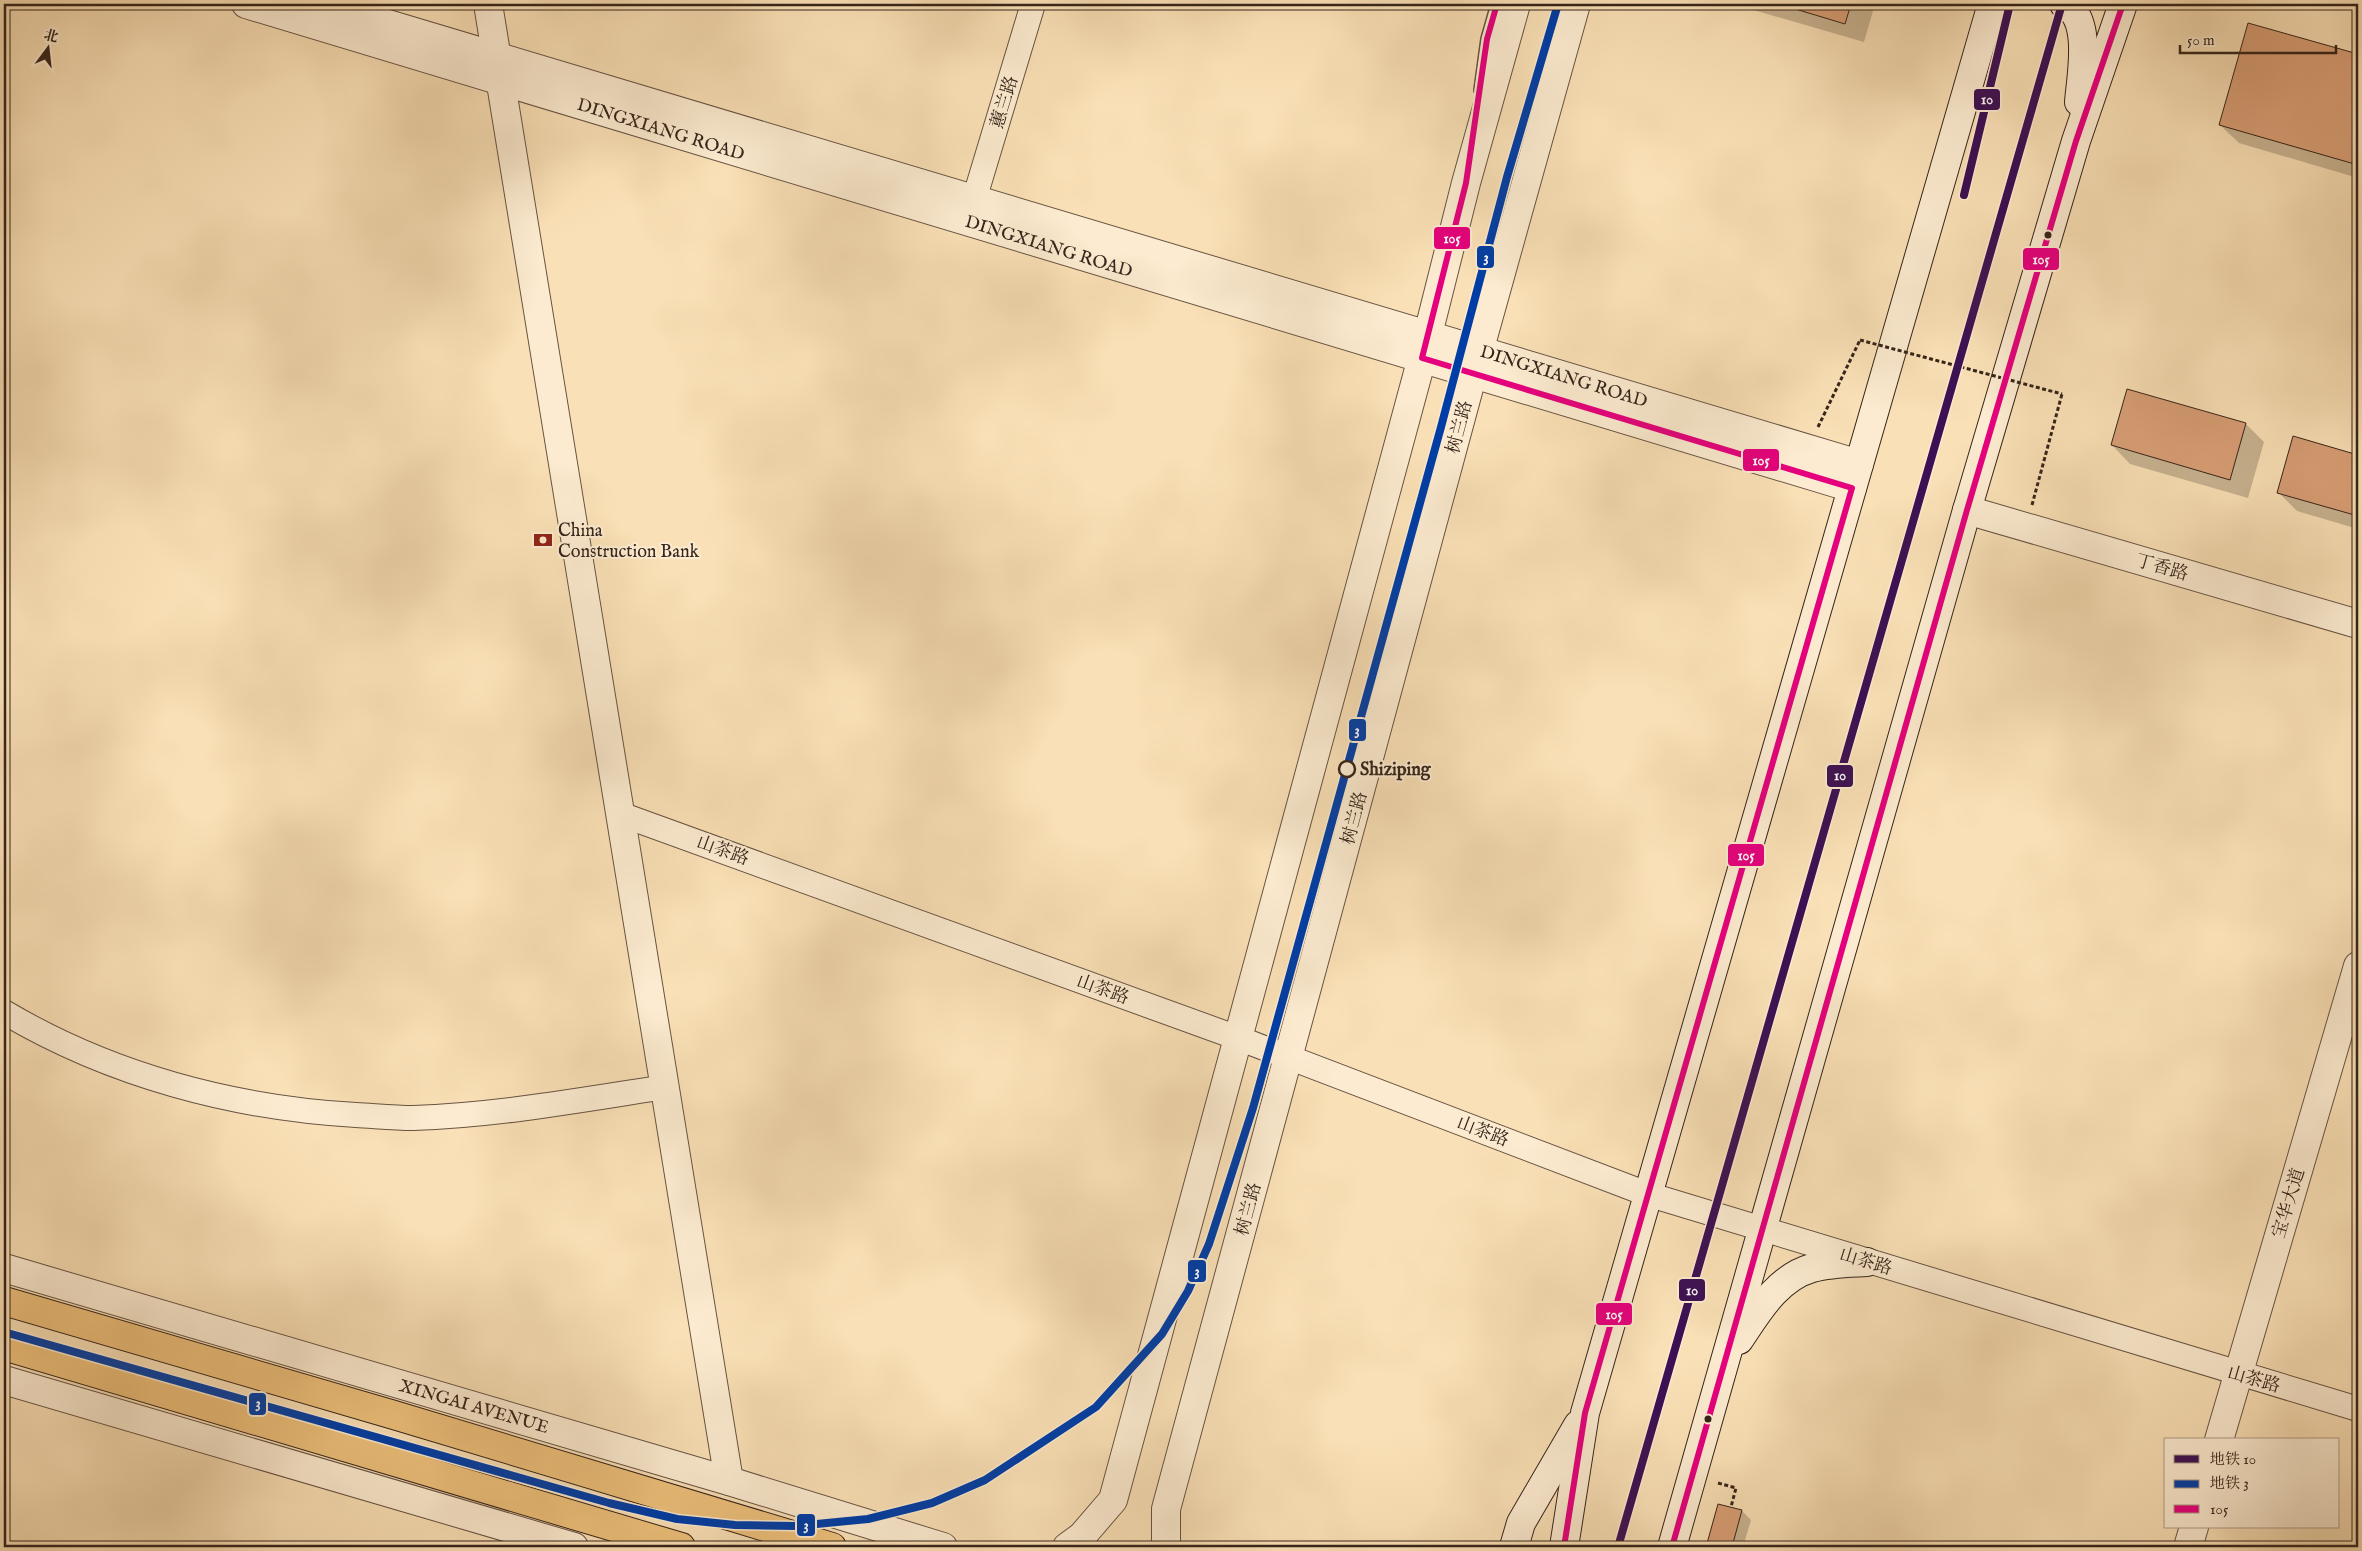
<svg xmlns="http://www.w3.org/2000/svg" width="2362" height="1551" viewBox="0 0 2362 1551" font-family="'IM FELL English','Noto Serif SC',serif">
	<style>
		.shadow { fill: #0003 }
		.building { fill: #d99f76; stroke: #36241b }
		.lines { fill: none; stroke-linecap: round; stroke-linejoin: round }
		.service-casing { stroke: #675342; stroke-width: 14 }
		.minor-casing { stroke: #675342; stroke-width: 26 }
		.tertiary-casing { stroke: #675342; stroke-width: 30 }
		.secondary-casing { stroke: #36241b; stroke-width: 30 }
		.primary-casing { stroke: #36241b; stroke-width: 30 }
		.path { stroke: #36241b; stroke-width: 3; stroke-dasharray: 4 2.5; stroke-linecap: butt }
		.service { stroke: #fcebd0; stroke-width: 11 }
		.minor { stroke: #fcebd0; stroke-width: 24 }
		.tertiary { stroke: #fcebd0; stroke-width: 28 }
		.secondary { stroke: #fcebd0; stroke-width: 28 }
		.primary { stroke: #edc07b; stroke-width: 28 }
		.path-bridge { stroke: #36241b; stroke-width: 3; stroke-dasharray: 4 2.5; stroke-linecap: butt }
		.bus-1-casing { stroke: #fcebd0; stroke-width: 10 }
		.bus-1 { stroke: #e5007d; stroke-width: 6 }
		.metro-1-casing { stroke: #fcebd0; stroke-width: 11 }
		.metro-2-casing { stroke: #fcebd0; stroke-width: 11 }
		.metro-1 { stroke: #3c1053; stroke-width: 8 }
		.metro-2 { stroke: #003da5; stroke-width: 8 }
		.bus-dot { fill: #36241b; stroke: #fcebd0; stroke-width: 2 }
		.stop-dot { fill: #fcebd0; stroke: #36241b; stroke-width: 2.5 }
		.labels { text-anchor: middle; stroke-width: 4; stroke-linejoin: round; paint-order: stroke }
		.street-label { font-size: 18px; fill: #36241b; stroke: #fcebd0 }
		.poi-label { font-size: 18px; fill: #36241b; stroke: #fcebd0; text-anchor: start }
		.stop-label { font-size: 18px; font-weight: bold; fill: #36241b; stroke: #fcebd0; text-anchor: start }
		.line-badge { stroke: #fcebd0; stroke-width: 2 }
		.badge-label { font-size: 14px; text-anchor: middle; font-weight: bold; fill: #fff }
	</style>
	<rect width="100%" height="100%" fill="#fae0b6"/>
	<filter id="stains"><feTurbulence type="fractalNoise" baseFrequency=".004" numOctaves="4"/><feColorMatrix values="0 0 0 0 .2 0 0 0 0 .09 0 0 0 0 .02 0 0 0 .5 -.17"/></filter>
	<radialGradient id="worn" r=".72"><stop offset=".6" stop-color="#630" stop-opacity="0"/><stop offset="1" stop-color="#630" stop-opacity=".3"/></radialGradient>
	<!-- shadow -->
	<g class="shadow">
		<path d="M1733,4h142l-11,38z"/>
		<path d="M2249,24l109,32v122l-119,-35 -19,-18z"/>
		<path d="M2128,390l118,34 18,18 -16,56 -118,-34 -18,-19z"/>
		<path d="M2294,438l64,18v73l-61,-18 -19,-19z"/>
		<path d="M1719,1505l23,6 9,9 -8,27 -35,-2z"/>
	</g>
	<!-- building -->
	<g class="building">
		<path d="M1792,4h59l-6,20 -53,-16z"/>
		<path d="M2248,23l110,31v111l-139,-40z"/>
		<path d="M2127,389l119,34 -16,57 -119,-35z"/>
		<path d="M2293,436l65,19v61l-81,-23z"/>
		<path d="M1718,1504l24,6 -10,37h-26z"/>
	</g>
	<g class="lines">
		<!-- service casing -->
		<g class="service-casing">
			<path id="service" d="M1480,90l7,-51 10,-35"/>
		</g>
		<!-- minor casing -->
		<g class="minor-casing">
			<g id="minor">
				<path d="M974,200l59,-196"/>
				<path d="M620,814l618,224 409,156 711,215"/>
				<path d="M4,1012c106,63 229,96 352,103 19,1 38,3 57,3 85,-3 168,-18 252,-31"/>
			</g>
		</g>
		<!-- tertiary casing -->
		<g class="tertiary-casing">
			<g id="tertiary">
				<path d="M246,4l1606,484"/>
				<path d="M321,4l1538,460"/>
				<path d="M488,4l241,1477"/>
				<path d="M1967,510l391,114"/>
				<path d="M4,1268l725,213 214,66"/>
				<path d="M4,1380l570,167"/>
				<path d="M2219,1440l139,-474"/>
				<path d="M1067,1547l15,-11 31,-36 309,-1142 44,-175 50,-179"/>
				<path d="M1166,1547v-38l307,-1136 103,-369"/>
				<path d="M2188,1547l6,-20"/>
			</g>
		</g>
		<!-- secondary casing -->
		<g class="secondary-casing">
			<g id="secondary">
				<path d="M2064,4c29,14 17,72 15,98"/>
				<path d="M1739,1340c19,-28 38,-62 73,-72 18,-5 37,-5 55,-6"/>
				<path d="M1514,1547l7,-24 57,-98"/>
				<path d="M1564,1547l21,-134 407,-1409"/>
				<path d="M1672,1547l295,-1037 109,-369 47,-137"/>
			</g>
		</g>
		<!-- primary casing -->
		<g class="primary-casing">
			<g id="primary">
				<path d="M4,1301l390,114 438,132"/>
				<path d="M4,1346l677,201"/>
			</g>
		</g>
		<!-- path -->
		<g class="path">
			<path d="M1818,427l42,-87"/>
			<path d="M2032,505l30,-111"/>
			<path d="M1718,1483l18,5 -5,19"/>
		</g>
		<!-- service -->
		<use href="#service" class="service"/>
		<!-- minor -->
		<use href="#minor" class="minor"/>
		<!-- tertiary -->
		<use href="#tertiary" class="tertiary"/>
		<!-- secondary -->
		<use href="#secondary" class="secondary"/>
		<!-- primary -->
		<use href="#primary" class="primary"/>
		<!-- path-bridge -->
		<path class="path-bridge" d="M1860,340l202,54"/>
		<!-- bus-1 casing -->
		<g class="bus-1-casing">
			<g id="bus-1">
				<path d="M1497,4l-10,35 -21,144 -44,175 430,130 -267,925 -21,134"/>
				<path d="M1672,1547l295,-1037 109,-369 47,-137"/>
			</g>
		</g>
		<!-- bus-1 -->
		<use href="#bus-1" class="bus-1"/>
		<!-- metro-1 casing -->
		<g class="metro-1-casing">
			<g id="metro-1">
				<path d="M1964,195l46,-191"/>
				<path d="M1618,1547l444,-1543"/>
			</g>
		</g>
		<!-- metro-2 casing -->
		<g class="metro-2-casing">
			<path id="metro-2" d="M4,1332l605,171 68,16 58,6 61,1 72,-7 64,-16 53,-23 111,-73 66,-73 26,-43 21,-47 44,-136 188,-681 66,-250 51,-173"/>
		</g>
		<!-- metro-1 -->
		<use href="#metro-1" class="metro-1"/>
		<!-- metro-2 -->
		<use href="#metro-2" class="metro-2"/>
	</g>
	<!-- icons -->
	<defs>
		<g id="bank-bare" transform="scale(1.5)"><path d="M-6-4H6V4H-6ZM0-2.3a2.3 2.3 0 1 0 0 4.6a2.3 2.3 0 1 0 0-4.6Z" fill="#8f2418" stroke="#fcebd0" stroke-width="2.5" paint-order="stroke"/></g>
	</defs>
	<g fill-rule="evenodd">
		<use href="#bank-bare" x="543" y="540"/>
	</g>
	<!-- markers -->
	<g class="bus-dot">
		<circle cx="2048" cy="235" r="4.5"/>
		<circle cx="1708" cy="1419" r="4.5"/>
	</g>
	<circle class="stop-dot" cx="1347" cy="769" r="8"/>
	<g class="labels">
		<!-- street labels -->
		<g class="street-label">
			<text transform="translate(1004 102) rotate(-73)" y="6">蕙兰路</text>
			<text transform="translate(661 129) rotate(17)" y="6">DINGXIANG ROAD</text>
			<text transform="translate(1049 246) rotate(17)" y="6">DINGXIANG ROAD</text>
			<text transform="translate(1564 376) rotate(17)" y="6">DINGXIANG ROAD</text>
			<text transform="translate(1459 427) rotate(-75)" y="6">树兰路</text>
			<text transform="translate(2162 567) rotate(16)" y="6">丁香路</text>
			<text transform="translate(1354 818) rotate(-75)" y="6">树兰路</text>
			<text transform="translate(723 850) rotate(20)" y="6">山茶路</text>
			<text transform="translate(1103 989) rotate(20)" y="6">山茶路</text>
			<text transform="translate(1483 1131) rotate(21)" y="6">山茶路</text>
			<text transform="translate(2288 1203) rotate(-73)" y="6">宝华大道</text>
			<text transform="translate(1248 1209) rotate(-75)" y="6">树兰路</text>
			<text transform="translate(1866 1261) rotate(17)" y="6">山茶路</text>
			<text transform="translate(2254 1379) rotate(16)" y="6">山茶路</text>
			<text transform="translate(474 1406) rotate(16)" y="6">XINGAI AVENUE</text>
		</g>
		<!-- poi labels -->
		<g class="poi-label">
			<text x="558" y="536">China<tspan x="558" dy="21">Construction Bank</tspan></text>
		</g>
		<!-- stop labels -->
		<g class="stop-label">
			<text x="1360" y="775">Shiziping</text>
		</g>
	</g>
	<g class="line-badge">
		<rect x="1973" y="88" width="28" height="23" rx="5" fill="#3c1053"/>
		<rect x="1433" y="226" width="38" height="24" rx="5" fill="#e5007d"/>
		<rect x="1476" y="245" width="19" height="24" rx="5" fill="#003da5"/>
		<rect x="2022" y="247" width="38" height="24" rx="5" fill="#e5007d"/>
		<rect x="1742" y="448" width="38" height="24" rx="5" fill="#e5007d"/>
		<rect x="1348" y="718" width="19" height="24" rx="5" fill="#003da5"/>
		<rect x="1826" y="764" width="28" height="24" rx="5" fill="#3c1053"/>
		<rect x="1727" y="843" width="38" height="24" rx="5" fill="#e5007d"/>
		<rect x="1187" y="1259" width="20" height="24" rx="5" fill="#003da5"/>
		<rect x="1678" y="1278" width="28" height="24" rx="5" fill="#3c1053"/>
		<rect x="1595" y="1302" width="38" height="24" rx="5" fill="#e5007d"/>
		<rect x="248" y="1392" width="19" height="24" rx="5" fill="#003da5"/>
		<rect x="796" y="1513" width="20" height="24" rx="5" fill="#003da5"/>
	</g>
	<g class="badge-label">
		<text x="1987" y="104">10</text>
		<text x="1452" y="243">105</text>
		<text x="1486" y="262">3</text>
		<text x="2041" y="264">105</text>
		<text x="1761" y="465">105</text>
		<text x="1357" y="735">3</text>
		<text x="1840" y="780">10</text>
		<text x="1746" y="860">105</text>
		<text x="1197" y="1276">3</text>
		<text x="1692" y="1295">10</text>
		<text x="1614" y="1319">105</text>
		<text x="258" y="1408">3</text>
		<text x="806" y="1530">3</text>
	</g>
	<!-- margin -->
	<rect width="2362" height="1551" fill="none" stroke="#fae0b6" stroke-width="20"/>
	<rect x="5" y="5" width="2352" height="1541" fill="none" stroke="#36241b" stroke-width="2.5"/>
	<rect x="10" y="10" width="2342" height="1531" fill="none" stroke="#36241b"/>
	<!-- legend -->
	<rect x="2164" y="1438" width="175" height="90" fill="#fcebd0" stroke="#ad9b88"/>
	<rect x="2174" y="1455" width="25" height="8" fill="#3c1053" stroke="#ad9b88"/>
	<text x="2210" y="1464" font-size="15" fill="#36241b">地铁 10</text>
	<rect x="2174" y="1480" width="25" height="8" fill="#003da5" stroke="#ad9b88"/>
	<text x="2210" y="1488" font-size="15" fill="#36241b">地铁 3</text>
	<rect x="2174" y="1505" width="25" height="8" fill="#e5007d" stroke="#ad9b88"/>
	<text x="2210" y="1514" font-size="15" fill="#36241b">105</text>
	<!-- north arrow -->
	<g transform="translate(48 48) rotate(15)" stroke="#fcebd0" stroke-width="4" paint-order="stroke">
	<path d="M0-4L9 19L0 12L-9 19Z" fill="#36241b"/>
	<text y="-8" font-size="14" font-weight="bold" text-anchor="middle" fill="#36241b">北</text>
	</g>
	<!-- scale -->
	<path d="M2180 45v8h156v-8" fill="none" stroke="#36241b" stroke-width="2.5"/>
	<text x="2187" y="45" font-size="15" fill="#36241b" stroke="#fcebd0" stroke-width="4" paint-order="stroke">50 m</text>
	<rect width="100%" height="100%" filter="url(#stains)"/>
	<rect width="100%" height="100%" fill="url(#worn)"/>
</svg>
